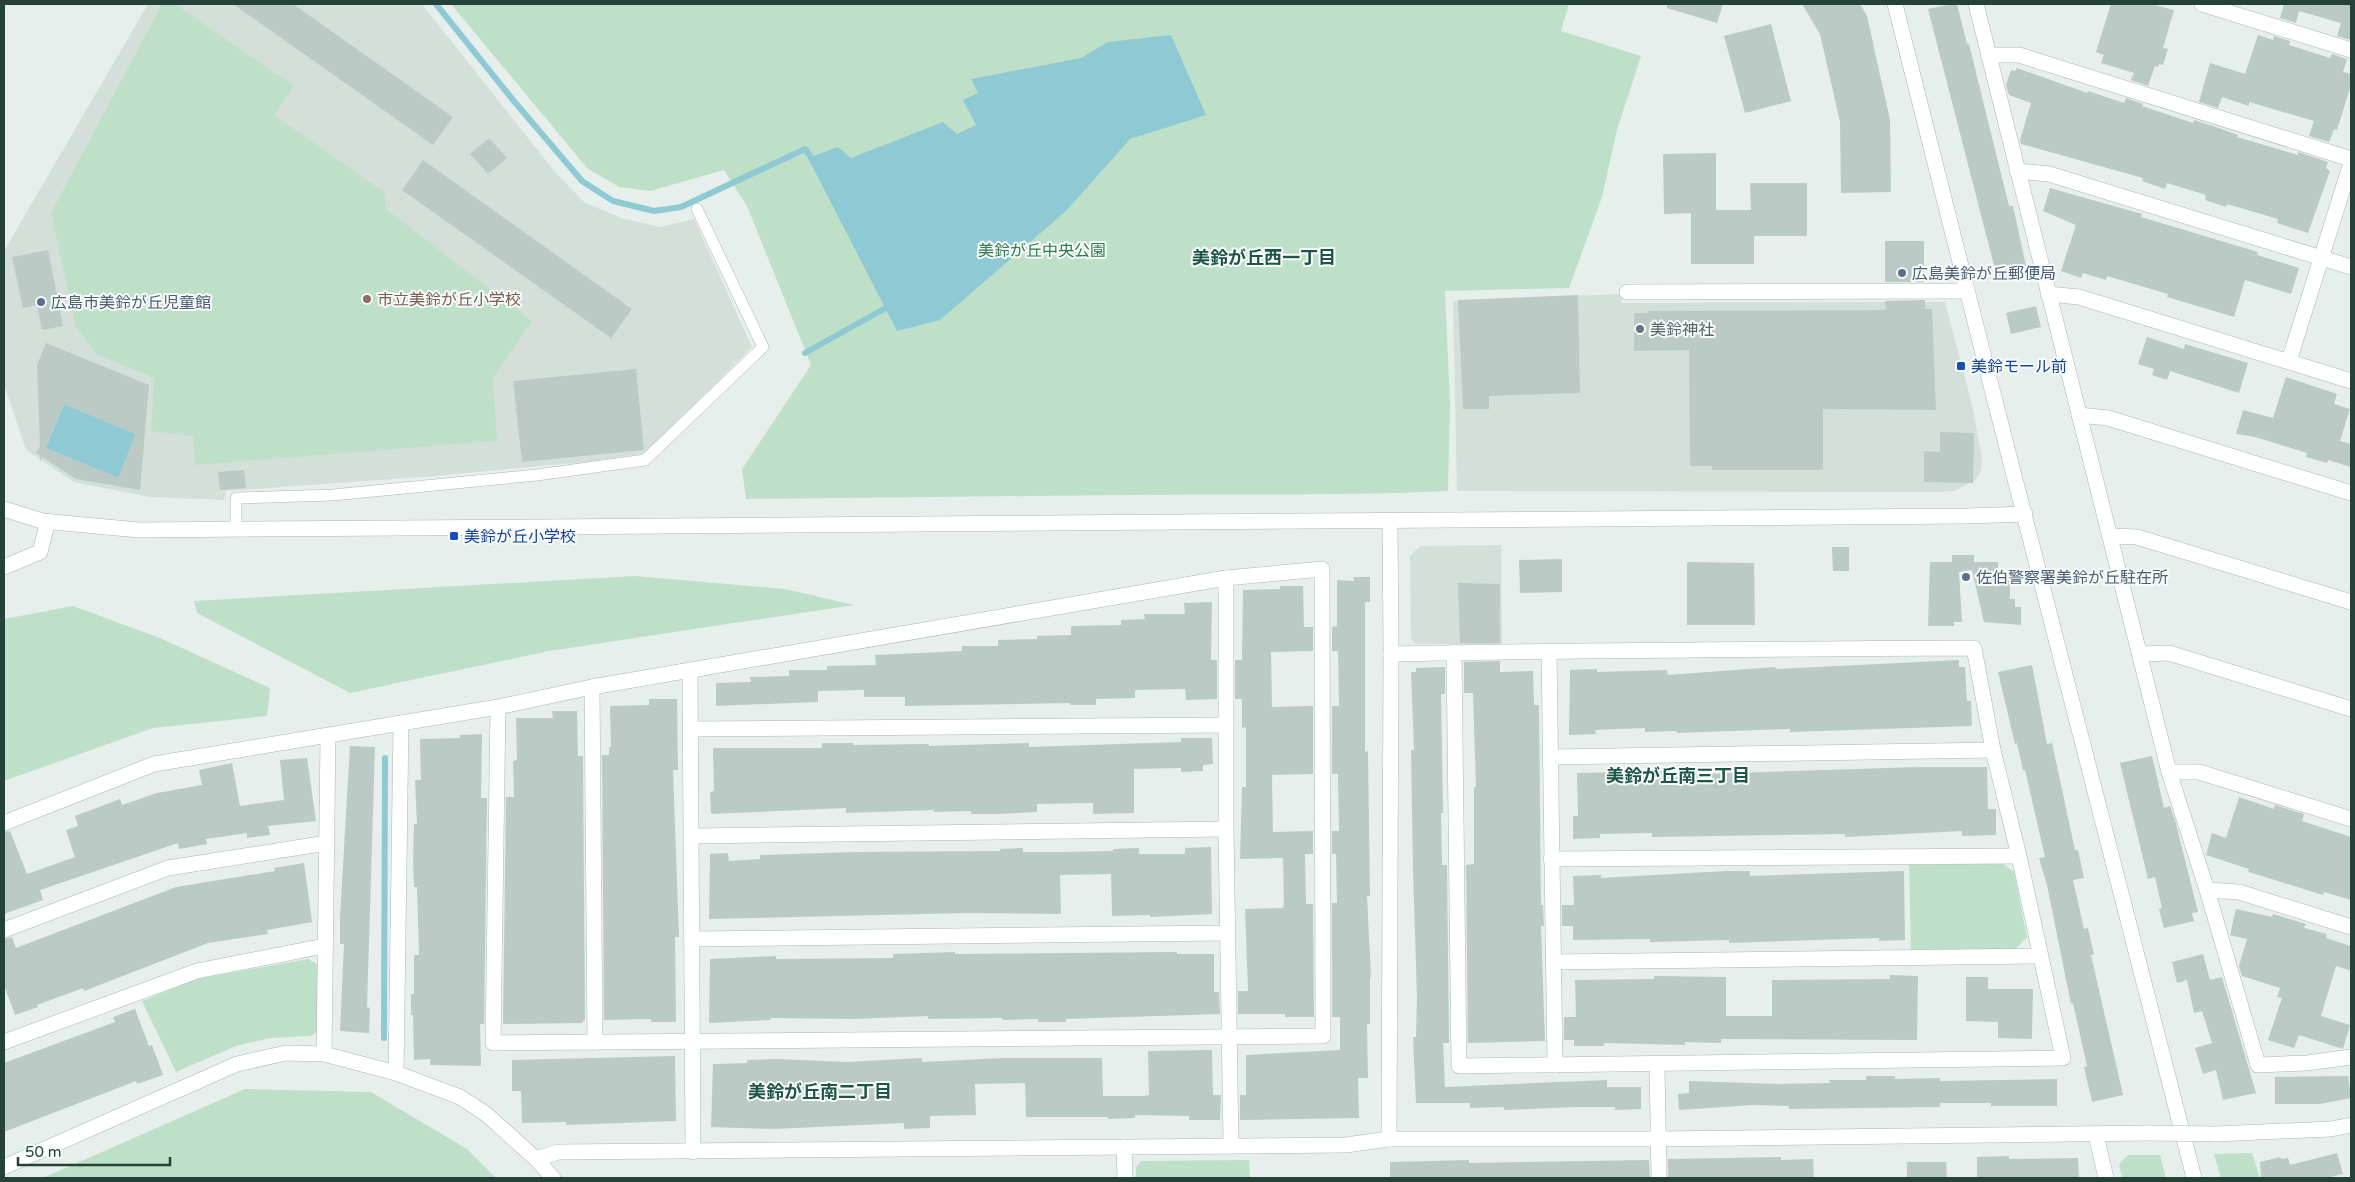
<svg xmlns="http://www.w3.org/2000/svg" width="2355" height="1182" viewBox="0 0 2355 1182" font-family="'Varela Round','Noto Sans JP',sans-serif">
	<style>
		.built { fill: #d4dfda }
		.green { fill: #bfe0c8 }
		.water { fill: #8ec9d4 }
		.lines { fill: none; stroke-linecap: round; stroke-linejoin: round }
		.stream { stroke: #8ec9d4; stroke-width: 6 }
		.building { fill: #bbcac4; fill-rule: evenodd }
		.service-casing { stroke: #a8b8b2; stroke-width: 12 }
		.minor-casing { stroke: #a8b8b2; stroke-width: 16 }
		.tertiary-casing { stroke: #a8b8b2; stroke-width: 16 }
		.service { stroke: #fff; stroke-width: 11 }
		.minor { stroke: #fff; stroke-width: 15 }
		.tertiary { stroke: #fff; stroke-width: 15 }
		.tertiary-bridge-casing { stroke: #a8b8b2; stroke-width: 16; stroke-linecap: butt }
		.tertiary-bridge { stroke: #fff; stroke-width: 15 }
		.service-dot { fill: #5c6f8a; stroke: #f7fbf9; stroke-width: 2 }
		.education-dot { fill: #8d6e63; stroke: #f7fbf9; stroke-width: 2 }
		.worship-dot { fill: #6b7280; stroke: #f7fbf9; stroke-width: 2 }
		.transit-dot { fill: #1a4fb4; stroke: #f7fbf9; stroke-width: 2 }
		.labels { text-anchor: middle; stroke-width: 4; stroke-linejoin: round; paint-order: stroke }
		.park-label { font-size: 16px; fill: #2d7a4b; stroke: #f7fbf9 }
		.service-label { font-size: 16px; fill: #4e5e75; stroke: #f7fbf9; text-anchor: start }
		.education-label { font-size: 16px; fill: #785e54; stroke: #f7fbf9; text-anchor: start }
		.worship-label { font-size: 16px; fill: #5b616d; stroke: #f7fbf9; text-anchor: start }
		.transit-label { font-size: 16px; fill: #164399; stroke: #f7fbf9; text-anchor: start }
		.neighbourhood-label { font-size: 18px; font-weight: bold; fill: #1f5548; stroke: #f7fbf9 }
	</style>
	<rect width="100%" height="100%" fill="#e6efeb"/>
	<!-- built -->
	<g class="built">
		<path d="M148,4h274l133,168 30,31 37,15 38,9 34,-8 58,128 -106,106 -52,8 -159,15 -209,15 -2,9 -74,-3 -76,-15 -48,-32 -22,-66v-133z"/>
		<path d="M1621,294l1,9 323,-1 27,103 10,53 -1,12 -4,9 -23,12 -16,1 -481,-1 -4,-190z"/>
		<path d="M1501,545l1,99h-86l-5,-5 -1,-83 10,-10z"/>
	</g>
	<!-- green -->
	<g class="green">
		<path d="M162,4h13l119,82 -20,29 110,77 2,17 146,112 -39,57 4,63 -302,24 -2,-29 -42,-5 3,-53 -58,-24 -20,-27 -25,-114z"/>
		<path d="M451,4h1118l-8,27 80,25 -24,74 -15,67 -33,91 -124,3 5,112 -2,88c-104,5 -209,3 -313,4 -130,1 -260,3 -389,4l-4,-30 69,-104 -64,-159 -23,-36 -74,21 -31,-4 -32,-19z"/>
		<path d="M635,576l150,13 69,16 -305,46 -199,42 -153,-80 -3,-12z"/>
		<path d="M73,606l87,32 110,50 -3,28 -114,12 -149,53v-162z"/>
		<path d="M2002,863l12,9 13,65 -11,12 -105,1 -2,-85z"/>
		<path d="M308,959l9,5 3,65 -9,7 -41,2 -34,8 -60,26 -34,-71 55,-22z"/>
		<path d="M245,1089l126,3 96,57 29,29h-453z"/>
		<path d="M2252,1153l8,25h-39l-7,-24z"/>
		<path d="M2128,1155h32l6,23h-44l-3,-14z"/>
		<path d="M1249,1160l1,18h-114v-11l5,-6z"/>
	</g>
	<!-- water -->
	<g class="water">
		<path d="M1171,35l35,80 -76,24 -64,72 -126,109 -43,11 -89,-173 30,-11 13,11 92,-36 14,12 19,-9 -13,-25 15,-7 -7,-14 110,-21 27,-16z"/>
		<path d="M64,404l72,30 -18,44 -72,-30z"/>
	</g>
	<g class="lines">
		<!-- stream -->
		<g class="stream">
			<path d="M436,4l77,96 69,81 31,20 41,10 27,-4 124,-58 10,14"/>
			<path d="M805,353l86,-48"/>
			<path d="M384,1038l1,-280"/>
		</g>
	</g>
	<!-- building -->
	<g class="building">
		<path d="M233,4h60l160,113 -20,28z"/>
		<path d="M1667,4h56l-6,19 -50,-15z"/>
		<path d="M1802,4h58l7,12 23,104 1,72 -50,1 -1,-71 -20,-88z"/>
		<path d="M1952,4h5l10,40h2l40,162h4l13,60 -9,2 1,4 -21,5 -69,-268z"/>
		<path d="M2111,4h40l23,6 -11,38 5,1 -5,16 -4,-1 -1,3 -3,-1 -7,20 -17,-6 3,-7 -33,-10 3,-8 -8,-3z"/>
		<path d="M2284,4h67v36l-14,-4 4,-13 -42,-12 -3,12 -16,-5z"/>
		<path d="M1771,24l20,77 -46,12 -21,-77z"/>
		<path d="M2258,35l15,5 1,-4 16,5 -1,4 41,13 2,-4 15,5 -4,13 8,2v11l-14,45 -3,-1 -5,13 -20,-6 5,-15 -65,-19v4l-27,-9 -4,11 -19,-6 11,-39 35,11z"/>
		<path d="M2017,68l70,25 1,-2 36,12 2,-5 17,6 -1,2 51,17 1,-3 19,6 25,9 -1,2 61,18v-3l30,10 -2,6 4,3 -22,62 -31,-10 1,-4 -51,-15 -1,3 -21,-7 1,-5 -39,-12 -2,6 -23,-8 1,-3 -122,-34 -1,-4 11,-37 -22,-8 -3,-10 5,-15 4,1z"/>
		<path d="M489,138l18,20 -19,16 -18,-20z"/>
		<path d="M1716,153v57h35l-1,-27h57v53h-53v28h-63v-51l-27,1 -1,-60z"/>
		<path d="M423,160l209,149 -21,29 -209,-148z"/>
		<path d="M2050,188l92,26 -1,3 117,35 -1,3 42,13 -8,26 -46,-14 -11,37 -67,-20 1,-3 -61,-18 -1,4 -23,-7 -2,5 -20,-7 15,-46 -33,-14z"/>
		<rect x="1885" y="241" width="39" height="41"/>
		<path d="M48,250l15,76 -21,4 -5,-25 -14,3 -11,-51z"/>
		<path d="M1578,295l2,98 -91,3v13h-26l-5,-109z"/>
		<path d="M1925,300v9h7l4,101 -113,-1v61h-111v-4h-22l-1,-116 -55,1v-38h14v-2l238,-1 -1,-9z"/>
		<path d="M2036,306l5,21 -30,7 -5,-21z"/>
		<path d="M2147,337l37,12 1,-5 63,19 -9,30 -69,-22 -3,9 -15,-5 2,-6 -16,-5z"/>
		<path d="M46,343l103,42 -9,105 -64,-11 -34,-22 -2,5v-7l-4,-2 4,-6 -3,-82zM64,404l72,30 -18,44 -72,-30z"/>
		<path d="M636,369l8,81 -122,12 -9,-81z"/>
		<path d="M2286,377l51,17 -3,10 16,5 -10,32 11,3v23l-23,-7 -1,3 -21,-6 1,-4 -52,-16 -19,-3 7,-24 30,8z"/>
		<path d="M1940,432l34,1 -1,50 -49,-1v-31l16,1z"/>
		<path d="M244,470l2,18 -26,2 -2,-18z"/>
		<path d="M1832,547h17v24h-16z"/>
		<path d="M1952,555h22v7h24v10l12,1v26h5v8h6v18l-37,-3 -12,-52 -13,2 3,50h-8v4h-26l2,-64h22z"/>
		<path d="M1562,559v33l-42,1 -1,-33z"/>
		<path d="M1687,562l67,1 1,62h-68z"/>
		<path d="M1354,577h16v25h-5v150l3,-1 2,145h-3l4,81h-1v47h-3l1,54h-10l1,40 -119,2v-25h6v-40l94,-5v-33h-8v-114h5l-1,-49h-4v-23h7l-1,-57h-6v-68h7l-1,-55h-6v-24l5,-1v-46l17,1z"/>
		<path d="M1458,583l42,1v59h-40z"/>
		<path d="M1280,586h23l1,41h9v24l-42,1 1,55 41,-1v68l-41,1 1,57 40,-1v23h-8l1,50h7l1,113h-29v-3h-47v-23h10l-3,-82 38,-1 1,-4 -1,-46 -43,1 2,-72h4v-60l-4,1v-29h-7v-39h7l1,-70 37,-1z"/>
		<path d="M1212,602l-1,58h6v39l-31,1 -1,-11 -50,1v8l-39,1v6h-26v-2l-165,3v-9h-41v-7l-46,1v11l-102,4v-23l35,-1 -1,-5 39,-1v-6h38v-4l49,-1 -1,-10 87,-4v-5h36v-6l39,-1v-3l34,-1v-9l50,-1v-5l24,-1 -1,-5h41l-1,-11z"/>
		<path d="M1959,660v7h6l2,34h4l1,25 -182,6v-3l-113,4v-2l-32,1v-4l-50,2 1,4 -27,1 1,-65 27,-1v3l70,-2 1,5 107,-8 1,2z"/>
		<path d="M1500,661v11l33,-1 1,34h5l2,200h2l1,21h-3l4,115 -77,2 -2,-178 8,-1v-77h2l-3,-94h-9v-31z"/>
		<path d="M2032,665l15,79 5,-1 23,107h3l6,28 -11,2 11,49 4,-1 6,26 -3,1 32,140 -31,7 -8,-35 3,-1 -14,-63 -2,1 -24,-119 -8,-27 6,-1 -20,-87h-2l-6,-27 -2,1 -17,-72z"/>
		<path d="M1445,667v27h-4l2,119h-2l1,52h5l2,178h-6l2,44 162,-7v7h34v22l-26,1v-3h-41l-70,3v-3l-34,1v-5h-54l-3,-66h3l1,-40 -4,-127 -2,-120h3l-3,-78h5v-4z"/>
		<path d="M649,699h28l1,71h-5l6,167h-4l1,85h-25v-3l-47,1 -2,-265h7v-8h2l-1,-41 39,-1z"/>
		<path d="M552,711h25l1,45h5l2,264 -2,1v2l-80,1 3,-227h8l-1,-36 4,-1 -1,-42h37z"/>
		<path d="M482,734l-1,64h6l-3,226h-4l1,42 -51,-1v-6l-16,1 -1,-45h-2v-21h3v-39h5l-2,-68h-3l-1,-25 1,-38h3l-2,-44h6l-1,-41 40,-1v-3z"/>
		<path d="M1181,738h31l1,26 -10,1v6l-22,1v-4l-47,1v44l-41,1v-11l-56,1v8l-38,2h-28v-3l-37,1v-2l-88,3v-5l-135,6 -1,-22 4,-1 -1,-43h109v-5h31v2l76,-1v2l100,-3v4l152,-5z"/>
		<path d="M350,746l25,1 -8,260 3,1 -1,25 -29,-2 4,-87h-4v-27z"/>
		<path d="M2152,756l12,52 6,-2 5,14 23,92 -6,1 2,8 -30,7 -5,-19 3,-1 -7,-31 -7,2 -28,-116z"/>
		<path d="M307,758l9,63 -48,5 2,9 -23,3v-5l-41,6 1,5 -28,5 -1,-6 -138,47 3,10 -39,14v-82l6,-1 17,43 48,-17 -9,-27 12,-4 -3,-10 45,-17 2,6 35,-12 45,-8 -3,-15 33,-7 8,43 44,-6 -4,-40z"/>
		<path d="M1919,767h68l1,42h8v26l-34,1v-5l-117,6v-3l-193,3v-4l-52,1v4l-27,1v-23h5l-1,-43 95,-2v4z"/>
		<path d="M2239,797l35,12 1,-4 29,9 -2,7 49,16v63l-27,-8 -1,3 -58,-18 -17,-5 1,-3 -43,-14 6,-22 14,5z"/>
		<path d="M1211,847l1,67 -62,3v-2l-38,1 -1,-42 -51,1 1,39 -93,-1 -259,6 1,-65 18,-1 1,8 31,-2v-4l95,-3 145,-1v-2l23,-1v4h41l49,-1v-2l26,-1v6h46v-6z"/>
		<path d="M304,863l8,59 -45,8 1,4 -60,9 -124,48 -1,-3 -46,17 1,2 -23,8 -11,-30v-46l8,-2 4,11 160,-61 99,-16 -1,-3z"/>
		<path d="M1726,871h24v5l154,-5 1,69 -26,1v-3l-150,5v-3l-79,2v-3l-77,1v-14h-11v-21h12l-1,-29 28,-1v3z"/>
		<path d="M2236,909l36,8 1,-3 33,10 -2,4 23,6 -1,4 25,8v25l-15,-5 -15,50 29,9 -7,24 -44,-14 -5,13 -26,-8 14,-42 -5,-1 3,-9 -38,-12 -3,-10 8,-27 -17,-4z"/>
		<path d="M955,952v2l222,-2v2h37v38h5l1,22 -154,5v3h-28v-3l-36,1v-2l-74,1v-3l-73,3 -85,-1 1,2 -62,3 1,-64 66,-3v3l117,-1v-4z"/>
		<path d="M2203,954l7,26 12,-3 34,116 -33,7 -7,-30 -13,4 -8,-26 17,-5 -10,-32 -8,2 -7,-33 -10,3 -5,-21z"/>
		<path d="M1890,975l28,1 -1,64 -196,-1v4l-36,-1v3l-81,-2v3h-30v-6h-10v-23h12l-1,-37 79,-1v-3l72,1v39h46v-36l118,-1z"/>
		<path d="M1966,977h22v12h45l-1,50 -34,-1v-16l-32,-1z"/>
		<path d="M135,1009l14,37 3,-1 11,30 -26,9 -1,-3 -132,51v-69l111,-41 -2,-5z"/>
		<path d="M1212,1050l1,45h8l-1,25h-31v-4l-54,-1v3l-27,1v-2h-82l-1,-34 -50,1 1,31 -46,1v12l-26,1v-6l-130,6 -63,-2 2,-63 34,-1v-3l29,-1 72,3 74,-4v4l81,-4h99l1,38h41l5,-1 -1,-44z"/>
		<path d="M675,1056l1,65 -110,4v-3l-44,1 -1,-32h-9v-31z"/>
		<path d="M1866,1076h29v3l45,-1v3l117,-2v27h-66v-3h-51v4l-151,2v-3l-36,-1 -74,5 -1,-16 11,-1v-12l89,3 52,-1 -1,-3h37z"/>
		<path d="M2348,1076l3,22 -31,6h-45v-27z"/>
		<path d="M2337,1153l6,21 -17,4h-65l-1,-16 20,-5 1,2 7,-1 2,7z"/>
		<path d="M2009,1156v3l69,-1 1,20h-102v-21z"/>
		<path d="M1781,1157v3l32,-1 1,19h-146v-19z"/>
		<path d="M1469,1160v3l180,-3 1,18h-260v-16z"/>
		<path d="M1907,1162h39l1,16h-40z"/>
	</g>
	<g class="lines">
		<!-- service casing -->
		<g class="service-casing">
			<path id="service" d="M236,529v-31l97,-3 204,-20 108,-15 118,-113 -66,-138"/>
		</g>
		<!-- minor casing -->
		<g class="minor-casing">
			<g id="minor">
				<path d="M1976,4l193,768 38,118 51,175 49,-2 44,-6"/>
				<path d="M2202,4l149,46"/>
				<path d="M1988,55h31l332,104"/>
				<path d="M2017,171l32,3 302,93"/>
				<path d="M1627,292l339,-1"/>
				<path d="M2048,294l31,3 272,84"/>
				<path d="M2289,361l62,-198"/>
				<path d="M2079,415l29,3 243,75"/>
				<path d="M2110,536l27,1 214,65"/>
				<path d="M4,567l36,-15 8,-31"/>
				<path d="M1226,578v251l5,316"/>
				<path d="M1549,651l6,414"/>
				<path d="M1391,654c195,-4 389,-5 583,-6l19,102 26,106 44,202 -604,8 -5,-414"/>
				<path d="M2140,654l29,-1 182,56"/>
				<path d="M690,671l3,481"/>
				<path d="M592,687l3,355"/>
				<path d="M692,729l534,-4"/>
				<path d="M1550,757l443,-7"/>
				<path d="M2169,772h30l152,47"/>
				<path d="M4,823l150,-59 344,-57 94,-20 634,-109 96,-9 1,467 -830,7 5,-336"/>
				<path d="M693,836l533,-7"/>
				<path d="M1551,859l468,-3"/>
				<path d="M2207,890l32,2 112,35"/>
				<path d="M4,930l164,-62 159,-25"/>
				<path d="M692,939l535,-6"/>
				<path d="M1553,962l487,-6"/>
				<path d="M4,1042l193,-71 127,-25"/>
				<path d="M324,1054l4,-318"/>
				<path d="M1657,1065l2,113"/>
				<path d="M396,1073l5,-350"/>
				<path d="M2096,1135l10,43"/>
				<path d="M1124,1147l1,31"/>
				<path d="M536,1159l22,-7 788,-7 43,-6"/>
				<path d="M4,1167l233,-103 49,-11 38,1 72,19 64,24 26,17 50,45 17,19"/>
			</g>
		</g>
		<!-- tertiary casing -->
		<g class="tertiary-casing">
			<g id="tertiary">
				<path d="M1895,4c97,392 200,783 299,1174"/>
				<path d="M4,509l38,12 97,9 1829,-14 57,-2"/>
				<path d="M1390,520l1,134 -2,485h270l489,-6"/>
				<path d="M2215,1134l116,-5 20,-4"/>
			</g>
		</g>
		<!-- service -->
		<use href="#service" class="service"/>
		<!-- minor -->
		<use href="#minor" class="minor"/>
		<!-- tertiary -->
		<use href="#tertiary" class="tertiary"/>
		<!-- tertiary-bridge casing -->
		<g class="tertiary-bridge-casing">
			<path id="tertiary-bridge" d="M2148,1133l67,1"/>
		</g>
		<!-- tertiary-bridge -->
		<use href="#tertiary-bridge" class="tertiary-bridge"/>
	</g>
	<!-- markers -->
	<g class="service-dot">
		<circle cx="1902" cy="273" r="5"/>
		<circle cx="41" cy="302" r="5"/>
		<circle cx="1966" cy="577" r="5"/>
	</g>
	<circle class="education-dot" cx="367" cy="299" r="5"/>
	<circle class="worship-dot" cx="1640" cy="329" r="5"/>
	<g class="transit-dot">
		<rect x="1956" y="361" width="10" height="10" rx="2.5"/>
		<rect x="449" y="531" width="10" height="10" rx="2.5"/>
	</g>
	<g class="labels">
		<!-- park labels -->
		<g class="park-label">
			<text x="1042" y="256">美鈴が丘中央公園</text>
		</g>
		<!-- service labels -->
		<g class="service-label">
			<text x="1912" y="279">広島美鈴が丘郵便局</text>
			<text x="51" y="308">広島市美鈴が丘児童館</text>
			<text x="1976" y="583">佐伯警察署美鈴が丘駐在所</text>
		</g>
		<!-- education labels -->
		<g class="education-label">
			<text x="377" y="305">市立美鈴が丘小学校</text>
		</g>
		<!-- worship labels -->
		<g class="worship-label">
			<text x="1650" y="335">美鈴神社</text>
		</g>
		<!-- transit labels -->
		<g class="transit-label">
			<text x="1971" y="372">美鈴モール前</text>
			<text x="464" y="542">美鈴が丘小学校</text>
		</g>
		<!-- neighbourhood labels -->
		<g class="neighbourhood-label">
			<text x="1264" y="264">美鈴が丘西一丁目</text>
			<text x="1678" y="782">美鈴が丘南三丁目</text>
			<text x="820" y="1098">美鈴が丘南二丁目</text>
		</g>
	</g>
	<!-- border -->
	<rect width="2355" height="1182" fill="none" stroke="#24423a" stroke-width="10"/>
	<!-- scale -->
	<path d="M18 1157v8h152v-8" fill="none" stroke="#24423a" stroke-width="2.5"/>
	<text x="25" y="1157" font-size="15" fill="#24423a" stroke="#f7fbf9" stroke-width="4" paint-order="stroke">50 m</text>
</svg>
